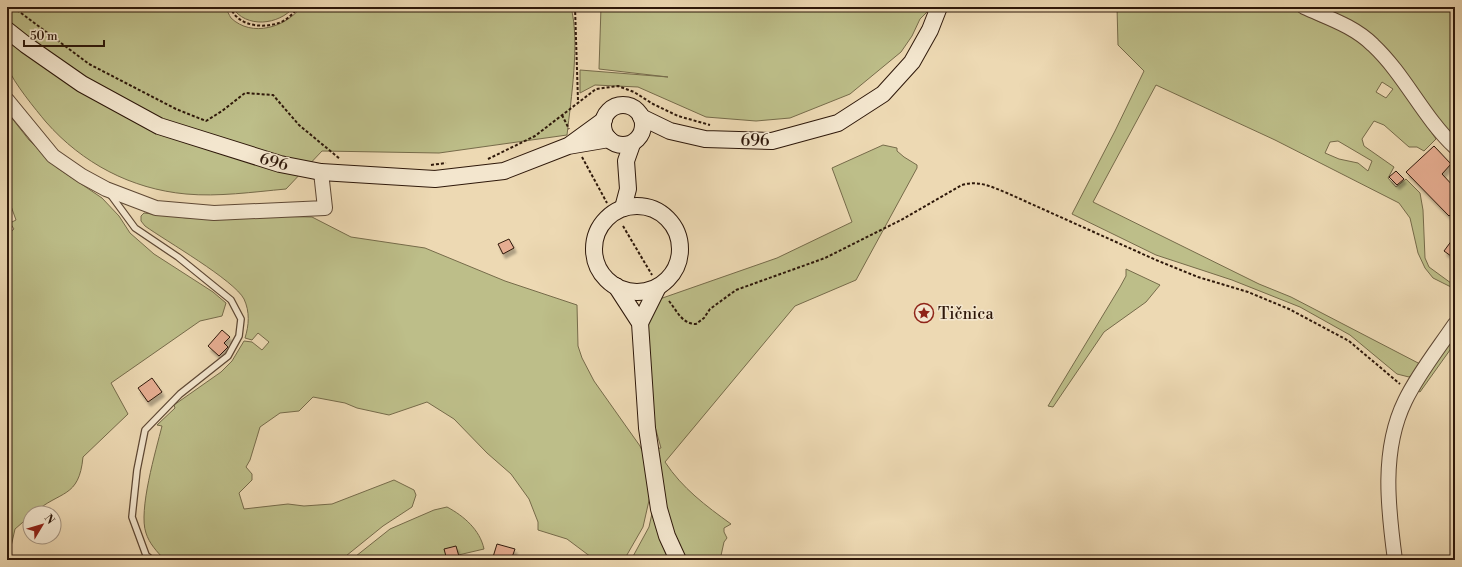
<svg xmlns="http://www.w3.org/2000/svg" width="1462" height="567" viewBox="0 0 1462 567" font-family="'Libre Bodoni',serif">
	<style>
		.green { fill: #bdbe89; stroke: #766b4a; fill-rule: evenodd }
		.building { fill: #e6ad91; stroke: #2e180a; filter: url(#shadow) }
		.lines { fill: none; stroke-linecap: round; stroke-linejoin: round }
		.service-casing { stroke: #5e4834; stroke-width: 8 }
		.tertiary-casing { stroke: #5e4834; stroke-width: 16 }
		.secondary-casing { stroke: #2e180a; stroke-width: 18 }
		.path { stroke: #2e180a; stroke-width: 2; stroke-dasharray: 3 2; stroke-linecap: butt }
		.service { stroke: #f3e6ce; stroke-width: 5.5 }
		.tertiary { stroke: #f3e6ce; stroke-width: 14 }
		.secondary { stroke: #f3e6ce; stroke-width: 16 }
		.labels { text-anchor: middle; stroke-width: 3; stroke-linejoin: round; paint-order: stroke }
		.street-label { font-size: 16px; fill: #2e180a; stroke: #f3e6ce }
		.poi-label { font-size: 16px; fill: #2e180a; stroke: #f3e6ce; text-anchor: start }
	</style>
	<defs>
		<filter id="shadow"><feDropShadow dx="2.5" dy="4.5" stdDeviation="1" flood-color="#0004"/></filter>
	</defs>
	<rect width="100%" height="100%" fill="#edd9b3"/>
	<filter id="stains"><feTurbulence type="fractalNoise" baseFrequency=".005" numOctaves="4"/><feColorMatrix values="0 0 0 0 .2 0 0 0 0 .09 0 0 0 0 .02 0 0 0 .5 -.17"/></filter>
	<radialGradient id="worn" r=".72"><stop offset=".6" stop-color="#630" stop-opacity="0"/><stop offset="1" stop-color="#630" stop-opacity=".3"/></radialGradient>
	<!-- green -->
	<g class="green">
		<path d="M7,7h218c2,3 4,8 6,11 21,20 55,9 70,-11h270c9,35 0,92 -4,128l-128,18 -117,-2 -36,38c-33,3 -68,8 -100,5 -55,-5 -104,-31 -140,-72 -10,-12 -33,-40 -38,-54 -3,-8 -1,-50 -1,-61z"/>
		<path d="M232,7h17l12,3 10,-3h23c-15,18 -48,22 -62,0z"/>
		<path d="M601,7h331l-12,12 -8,17 -11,16 -51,42 -60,24 -34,3 -50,-4 -68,-30 -43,-2 -15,8v-23l88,7 -69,-8z"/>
		<path d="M1117,7h173l30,15 31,11 28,24 57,82 -12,12 -7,-4h-8l-25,-22 -10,-4 -12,18 2,7 30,21 -6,11 8,9 10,-8 14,14 3,17 2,48 4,9 26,19v3l-22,-11 -8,-10 -7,-15 -8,-35 -11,-15 -124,-63 -119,-55 -63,117 166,82 32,13 131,68 -13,12 -12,-3 -47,-39 -50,-28 -68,-27 -76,-25 -84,-41 43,-83 29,-60 -26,-26zM1382,82l11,7 -7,9 -10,-6zM1338,141l34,20 -4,10 -10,-8 -19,-4 -14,-6 5,-11z"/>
		<path d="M1309,7h146v129l-7,-7 -13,-7 -38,-59z"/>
		<path d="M7,112l22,28 27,27 46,31 17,18 11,17 24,21 59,38 13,11 -4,13 -22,5 -89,62 17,31 -45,43c-4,42 -23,33 -49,56h-4v3l-15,13 -7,31 -1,-325 7,-6 -4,-6 6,-3 -9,-25z"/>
		<path d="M883,145l14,3v3l7,6 13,8v3l-61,112 -61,26 -130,156c17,26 41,44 66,62l-7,4v4l3,6 -3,4 -4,18h-89l18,-33 6,-27 -8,-50 14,-2 -23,-81 -7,-58 146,-51 75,-36 -20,-54z"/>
		<path d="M144,213l43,5 45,1 26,-3 54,1 39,20 74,11 80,33 72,24 1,41 4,12 12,23 46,65 7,16 3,34 -7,31 -19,33h-29l-28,-21 -29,-9v-8l-9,-23 -18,-25 -24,-21 -33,-34 -27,-17 -38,13 -32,-7 -12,-5 -32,-6 -14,14 -19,2 -20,14 -10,33 -4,7 6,7v6l-13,13 5,16 44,-5 16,2 28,-2 62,-24 20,10 2,5 -4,12 -29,19 -42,34h-176c-8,-8 -16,-17 -19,-27 -8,-22 10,-83 16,-107l-5,-1 18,-17 -1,-3 47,-33 11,-11 12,-20 8,1 10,8 7,-8 -11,-9 -6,7 -7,-2c4,-13 5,-26 -1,-39 -10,-19 -78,-58 -99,-73l-4,-5v-5z"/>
		<path d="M1126,269l34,16 -14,17 -42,30 -51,75 -5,-1 72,-119 6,-11z"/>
		<path d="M1455,333v10l-35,49 -4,-2z"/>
		<path d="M447,507c17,9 33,23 37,42l-47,11h-46l-4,-4 -16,4h-20l39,-31 44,-19z"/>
	</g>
	<!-- building -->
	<g class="building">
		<path d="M1434,146l17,18 -9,10 13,14v23l-6,5 -43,-44z"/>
		<path d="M1396,171l8,8 -7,6 -8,-8z"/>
		<path d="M1455,236v23l-11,-8z"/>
		<path d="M509,239l5,9 -11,6 -5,-10z"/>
		<path d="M222,330l8,7 -6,6 4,4 -9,9 -11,-10z"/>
		<path d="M152,378l10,14 -14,10 -10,-14z"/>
		<path d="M497,544l18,5 -4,11 -18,-3z"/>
		<path d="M456,546l4,14h-13l-3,-11z"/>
	</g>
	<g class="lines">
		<!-- service casing -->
		<g class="service-casing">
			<path id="service" d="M110,194l25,34 43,29 53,43 10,19 -2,17 -11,20 -48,38 -35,36 -8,40 -5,47 14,38 6,5"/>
		</g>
		<!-- tertiary casing -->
		<g class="tertiary-casing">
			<g id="tertiary">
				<path d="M1304,7c24,11 50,19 69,38 32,30 50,72 82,102"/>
				<path d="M7,100l46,56 29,20 24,13 50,19 58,5 111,-5 -4,-36"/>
				<path d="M1395,560c-7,-52 -14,-110 10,-159 13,-27 33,-52 50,-77"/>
			</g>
		</g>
		<!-- secondary casing -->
		<g class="secondary-casing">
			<g id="secondary">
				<path d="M7,30l19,15 56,39 77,42 121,38 41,8 114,7 69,-8 64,-25 41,-7"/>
				<circle cx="623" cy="125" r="20"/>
				<path d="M641,117l29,14 35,8 67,2 66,-18 45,-29 29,-32 18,-32 9,-23"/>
				<path d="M571,144l33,-24"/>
				<circle cx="637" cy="249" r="43"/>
				<path d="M623,208l5,-19 -2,-28 6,-17"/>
				<path d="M616,286l24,37 7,105 12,81 8,27 11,24"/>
				<path d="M640,323l18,-36"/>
			</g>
		</g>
		<!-- path -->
		<g class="path">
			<path d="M13,7l76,57 87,45 30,12 16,-10 23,-18 28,2 26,30 41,34"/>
			<path d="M229,7c3,3 5,8 8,10 11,11 35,11 48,3 5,-3 10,-9 14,-13"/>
			<path d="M575,7l3,94"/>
			<path d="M562,115l7,14"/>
			<path d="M582,157l25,46"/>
			<path d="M488,159l47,-23 61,-47 22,-3 16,6 19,12 25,12 32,9"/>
			<path d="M431,165l15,-2"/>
			<path d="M623,226l29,49"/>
			<path d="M669,301c8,10 13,23 27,23l8,-6 6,-9 26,-19 89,-32 76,-38 61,-35c17,-5 30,2 45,8l149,67 42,17 50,15 41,17 60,32 51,43"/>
		</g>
		<!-- service -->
		<use href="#service" class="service"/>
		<!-- tertiary -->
		<use href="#tertiary" class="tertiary"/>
		<!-- secondary -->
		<use href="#secondary" class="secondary"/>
	</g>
	<!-- icons -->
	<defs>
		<g id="sight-ring" transform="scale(1)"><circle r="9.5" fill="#f3e6ce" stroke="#8f2418" stroke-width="1.5"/><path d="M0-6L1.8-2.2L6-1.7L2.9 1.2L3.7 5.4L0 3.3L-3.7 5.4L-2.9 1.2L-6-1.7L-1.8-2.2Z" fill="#8f2418"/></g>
	</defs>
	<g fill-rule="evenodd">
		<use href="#sight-ring" x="924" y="313"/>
	</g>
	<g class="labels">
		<!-- street labels -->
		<g class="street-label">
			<text x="755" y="146">696</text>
			<text transform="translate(274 161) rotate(15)" y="6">696</text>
		</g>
		<!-- poi labels -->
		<g class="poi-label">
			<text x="938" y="319">Tičnica</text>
		</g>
	</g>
	<!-- margin -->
	<rect width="1462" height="567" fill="none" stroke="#edd9b3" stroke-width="24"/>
	<rect x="8" y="8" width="1446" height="551" fill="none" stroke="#2e180a" stroke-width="2"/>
	<rect x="12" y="12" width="1438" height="543" fill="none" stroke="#2e180a"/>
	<!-- north arrow -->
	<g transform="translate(42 525) rotate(52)"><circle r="19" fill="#f3e6ce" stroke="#a49480"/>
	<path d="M0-3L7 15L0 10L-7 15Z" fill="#8f2418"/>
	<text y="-6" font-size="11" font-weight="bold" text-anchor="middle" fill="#2e180a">N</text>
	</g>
	<!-- scale -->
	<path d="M24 40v6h80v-6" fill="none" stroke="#2e180a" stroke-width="2"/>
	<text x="30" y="40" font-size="12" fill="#2e180a" stroke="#f3e6ce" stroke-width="3" paint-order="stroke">50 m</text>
	<rect width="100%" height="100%" filter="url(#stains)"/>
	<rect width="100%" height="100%" fill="url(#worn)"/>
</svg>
